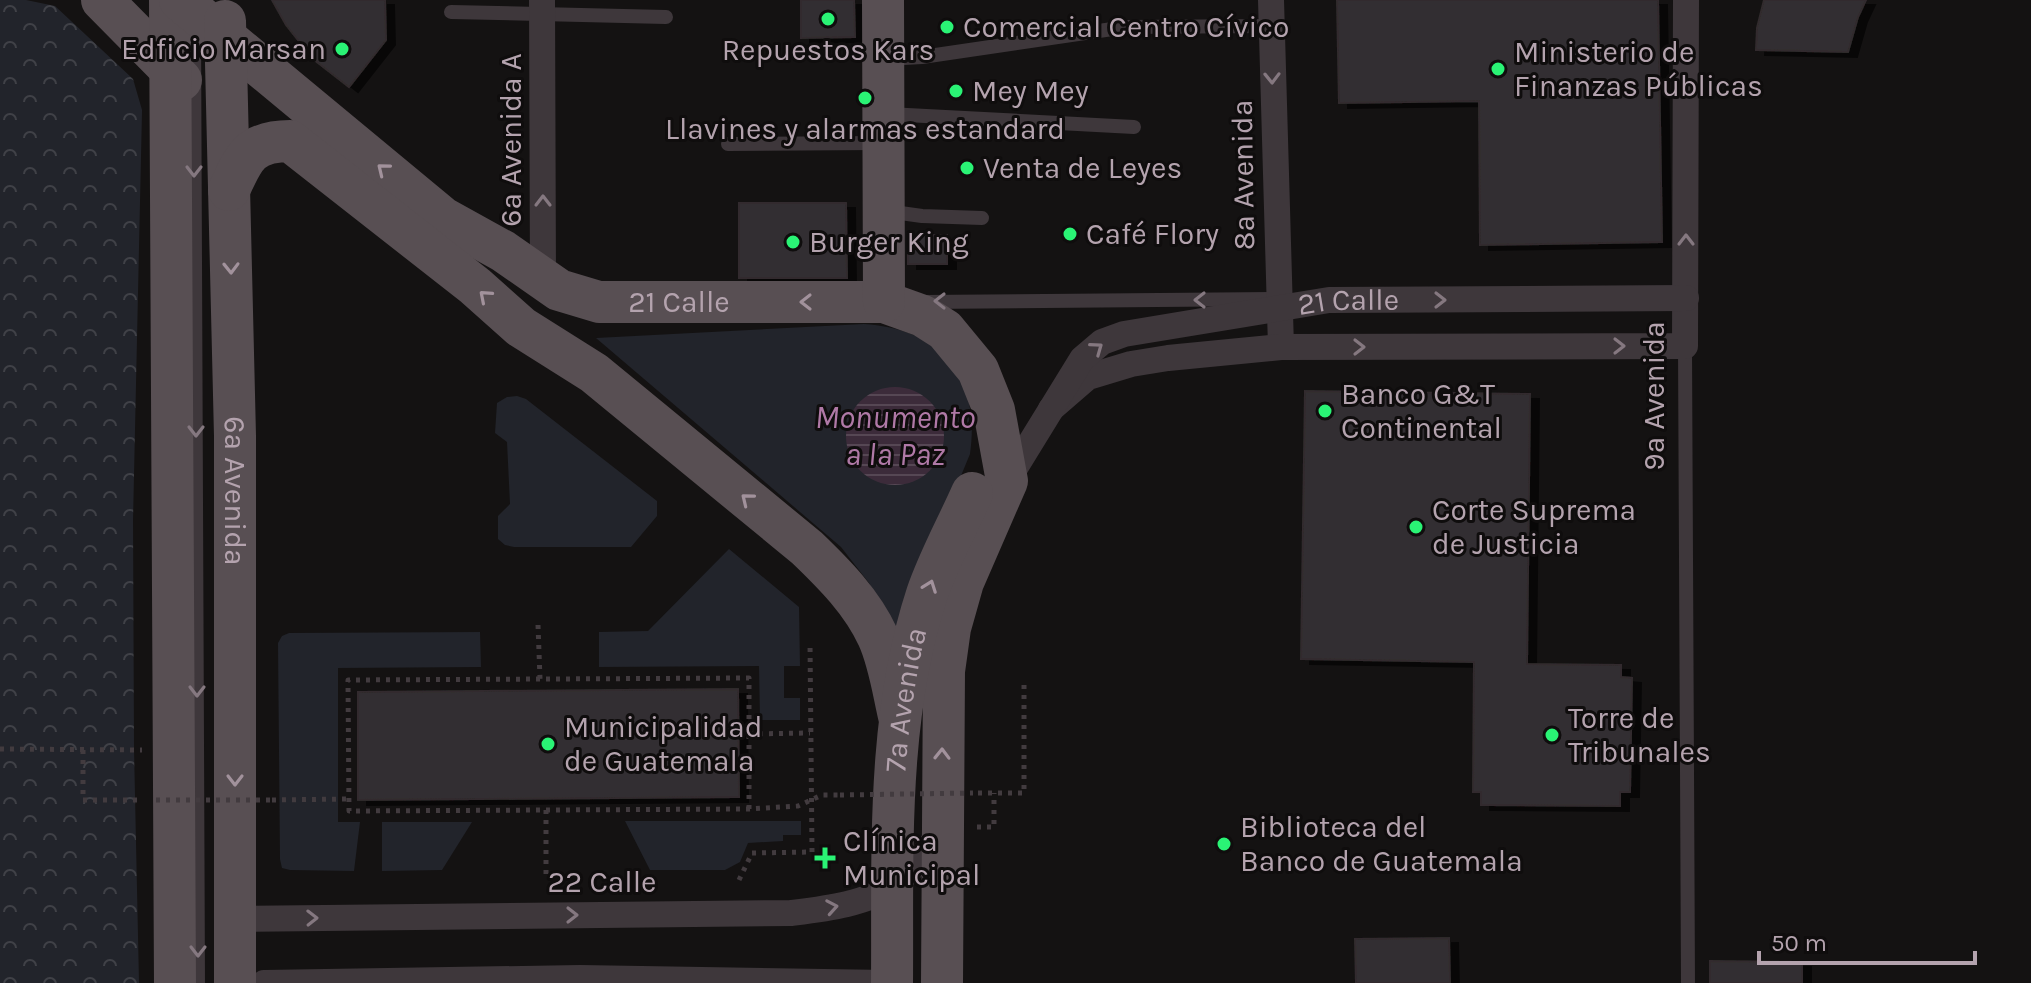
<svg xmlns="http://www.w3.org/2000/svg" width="2031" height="983" viewBox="0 0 2031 983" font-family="Karla,sans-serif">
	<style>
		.park { fill: url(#park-crowns) }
		.garden { fill: #22242b }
		.water { fill: url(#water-rules) }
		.building { fill: #332f31; stroke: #302c2d; stroke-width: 2; filter: url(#shadow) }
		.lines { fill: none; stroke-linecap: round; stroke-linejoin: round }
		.path { stroke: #423b3f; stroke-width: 5; stroke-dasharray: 4 6; stroke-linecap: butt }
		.lane { stroke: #3e373b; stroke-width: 14 }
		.street { stroke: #3e373b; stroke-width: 26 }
		.primary { stroke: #584f53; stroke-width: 42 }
		.path-bridge { stroke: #423b3f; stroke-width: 5; stroke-dasharray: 4 6; stroke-linecap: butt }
		.oneway { stroke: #857880 }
		.oneway2 { stroke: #a2929c }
		.poi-dot { fill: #2af375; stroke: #0f0d0d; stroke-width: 3 }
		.labels { text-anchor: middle; stroke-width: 6; stroke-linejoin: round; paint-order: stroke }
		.poi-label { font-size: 30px; fill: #b4a3ae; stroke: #0f0d0d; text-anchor: start }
		.street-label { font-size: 30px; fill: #b4a3ae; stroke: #0f0d0d }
		.water-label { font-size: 32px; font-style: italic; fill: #b079a7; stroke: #0f0d0d }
	</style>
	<defs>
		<pattern id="park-crowns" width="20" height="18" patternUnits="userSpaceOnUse" patternTransform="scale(2)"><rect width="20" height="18" fill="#22242b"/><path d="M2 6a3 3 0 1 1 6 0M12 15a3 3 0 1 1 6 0" fill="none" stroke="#404147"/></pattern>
		<pattern id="water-rules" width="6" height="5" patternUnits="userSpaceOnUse" patternTransform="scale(2)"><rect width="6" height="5" fill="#3c2b3a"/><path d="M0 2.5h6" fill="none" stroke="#564754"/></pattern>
		<filter id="shadow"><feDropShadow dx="9" dy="5" stdDeviation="0" flood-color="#0009"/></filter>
	</defs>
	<rect width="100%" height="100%" fill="#141212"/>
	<!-- park -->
	<path class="park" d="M0,0h26l29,6 78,73 9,31 -9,410 1,230 5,233h-139z"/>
	<!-- garden -->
	<g class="garden">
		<path d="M864,324c78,5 117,53 106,130l-74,179 -27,-50 -28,-36 -245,-209z"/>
		<path d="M517,396l9,3 131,102v15l-26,31h-117l-9,-2 -7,-6v-23l12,-12 -3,-62 -12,-9 2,-30 10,-6z"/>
		<path d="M729,549l70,58 1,59h-16v32h16v22h-40l-1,-54 -160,1v-35l49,-1z"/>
		<path d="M480,632l1,35 -143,1v154h22l-6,49 -64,-1 -8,-2 -2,-9 -2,-216 4,-7 7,-3z"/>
		<path d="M625,821h176v14h-18v6l-35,2 -8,19 -15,8h-75z"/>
		<path d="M382,822h90l-30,48 -60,1z"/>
	</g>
	<!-- water -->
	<circle class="water" cx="895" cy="436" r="49"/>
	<!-- building -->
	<g class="building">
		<path d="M272,0h113l1,40 -37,47 -36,-28 -27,-34z"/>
		<path d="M801,0h53l1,37 -54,1z"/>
		<path d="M1337,0h321l4,242 -182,3 -1,-144 -140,2z"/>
		<path d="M1764,0h102l-8,17 -10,35 -92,-2 1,-22z"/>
		<path d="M739,203h107l1,75h-108z"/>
		<rect x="908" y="235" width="39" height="29"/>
		<path d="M1305,391l225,3 -3,270 94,1v12l11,1 -2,114h-10v14l-139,-1v-13h-8l1,-130 -173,-3z"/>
		<path d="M738,689l1,108 -381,3v-108z"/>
		<path d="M1449,938l1,45h-94l-1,-44z"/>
		<path d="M1710,961l92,1v21h-92z"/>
	</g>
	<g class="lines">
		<!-- path -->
		<g class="path">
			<path d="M538,625l2,54"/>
			<path d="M749,734l61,-1"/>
			<path d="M0,749l142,1"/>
			<path d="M83,750v50h56"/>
			<path d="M978,793h46v-113"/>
			<path d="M272,800l76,-1"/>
			<path d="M749,809v-131l-401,2 1,131 400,-2 49,-3 24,-11h18"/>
			<path d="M546,810v70"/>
			<path d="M977,827h17v-34"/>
			<path d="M739,880l13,-27 60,-1 -2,-210"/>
		</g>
		<!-- lane -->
		<g class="lane">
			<path d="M451,12l215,5"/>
			<path d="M194,20l4,963"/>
			<path d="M886,59l36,-2 204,-30 145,-1"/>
			<path d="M888,114l246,13"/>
			<path d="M728,144l151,-1"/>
			<path d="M886,211l36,5 60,2"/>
			<path d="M922,302l351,-3"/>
			<path d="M1685,346l3,637"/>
		</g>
		<!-- street -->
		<g class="street">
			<path d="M542,0l1,279"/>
			<path d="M1271,0l10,347"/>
			<path d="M1051,409l37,-32 43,-13 37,-6 113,-11 404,-1 1,-346"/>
			<path id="s1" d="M1007,481l75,-122 20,-17 22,-8 205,-34 357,-2"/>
			<path d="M234,919l557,-6c32,-4 77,-9 103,-29 19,-14 33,-34 47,-52"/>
			<path d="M264,983l316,-5 307,5"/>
		</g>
		<!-- primary -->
		<g class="primary">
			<path d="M102,0l79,80"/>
			<path d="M170,0l5,983"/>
			<path id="s2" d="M180,0l263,218 60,33 56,39 40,12h285l39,14 22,14 33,40 16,40 13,71 -44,101 -13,46 -6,43 -2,312"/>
			<path d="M883,0l1,302"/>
			<path id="s3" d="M225,21l10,415v547"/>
			<path d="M229,190c15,-34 22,-49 61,-49l185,145 46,41 73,46 213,175c27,26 55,54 71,89 11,24 15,53 21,79"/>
			<path id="s4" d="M892,983c1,-130 -6,-264 35,-389 12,-35 30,-67 45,-101"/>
		</g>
		<!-- path-bridge -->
		<g class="path-bridge">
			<path d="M840,795l133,-2"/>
			<path d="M156,800h116"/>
		</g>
	</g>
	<!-- one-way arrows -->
	<defs><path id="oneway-chevron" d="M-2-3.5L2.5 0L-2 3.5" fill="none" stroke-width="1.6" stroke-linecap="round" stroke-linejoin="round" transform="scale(2)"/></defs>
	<g class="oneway">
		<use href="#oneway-chevron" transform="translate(1272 78) rotate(89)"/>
		<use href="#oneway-chevron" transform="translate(194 171) rotate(90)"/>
		<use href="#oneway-chevron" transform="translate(543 201) rotate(-90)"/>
		<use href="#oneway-chevron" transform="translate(1686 240) rotate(-90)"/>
		<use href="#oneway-chevron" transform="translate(1200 300) rotate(180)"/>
		<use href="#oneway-chevron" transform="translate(1440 300)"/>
		<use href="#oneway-chevron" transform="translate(940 301) rotate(180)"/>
		<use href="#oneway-chevron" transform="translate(1619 346)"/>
		<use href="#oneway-chevron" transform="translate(1359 347)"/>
		<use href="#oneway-chevron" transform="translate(1097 348) rotate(-36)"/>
		<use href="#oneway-chevron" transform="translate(196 431) rotate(90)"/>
		<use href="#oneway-chevron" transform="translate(197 691) rotate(90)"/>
		<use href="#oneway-chevron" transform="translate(832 907) rotate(-10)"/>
		<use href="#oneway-chevron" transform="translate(572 915)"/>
		<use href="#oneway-chevron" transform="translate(312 918) rotate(-1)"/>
		<use href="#oneway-chevron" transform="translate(198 951) rotate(90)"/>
	</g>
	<g class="oneway2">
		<use href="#oneway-chevron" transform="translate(383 169) rotate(-141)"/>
		<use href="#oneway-chevron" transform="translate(231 268) rotate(89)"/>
		<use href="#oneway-chevron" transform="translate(485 296) rotate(-139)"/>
		<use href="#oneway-chevron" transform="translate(806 302) rotate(180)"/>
		<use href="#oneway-chevron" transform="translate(747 499) rotate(-141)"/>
		<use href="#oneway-chevron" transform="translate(930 586) rotate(-70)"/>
		<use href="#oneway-chevron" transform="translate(942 754) rotate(-89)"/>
		<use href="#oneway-chevron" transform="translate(235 780) rotate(90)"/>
	</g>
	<!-- markers -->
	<g class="poi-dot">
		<circle cx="828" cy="19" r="8"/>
		<circle cx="947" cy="27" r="8"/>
		<circle cx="342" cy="49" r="8"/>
		<circle cx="1498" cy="69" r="8"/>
		<circle cx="956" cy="91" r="8"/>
		<circle cx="865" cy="98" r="8"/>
		<circle cx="967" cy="168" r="8"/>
		<circle cx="1070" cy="234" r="8"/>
		<circle cx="793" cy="242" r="8"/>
		<circle cx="1325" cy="411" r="8"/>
		<circle cx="1416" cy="527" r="8"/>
		<circle cx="1552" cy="735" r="8"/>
		<circle cx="548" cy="744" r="8"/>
		<circle cx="1224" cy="844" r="8"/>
		<path d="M821 846h8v8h8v8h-8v8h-8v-8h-8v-8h8z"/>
	</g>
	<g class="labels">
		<!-- poi labels -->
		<g class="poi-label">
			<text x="963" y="37">Comercial Centro Cívico</text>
			<text x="326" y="59" text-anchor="end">Edficio Marsan</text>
			<text x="828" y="60" text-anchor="middle">Repuestos Kars</text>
			<text x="1514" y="62">Ministerio de<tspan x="1514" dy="34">Finanzas Públicas</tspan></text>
			<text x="972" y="101">Mey Mey</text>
			<text x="865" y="139" text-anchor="middle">Llavines y alarmas estandard</text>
			<text x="983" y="178">Venta de Leyes</text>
			<text x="1086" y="244">Café Flory</text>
			<text x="809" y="252">Burger King</text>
			<text x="1341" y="404">Banco G&amp;T<tspan x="1341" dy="34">Continental</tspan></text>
			<text x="1432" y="520">Corte Suprema<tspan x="1432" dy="34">de Justicia</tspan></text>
			<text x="1568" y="728">Torre de<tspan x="1568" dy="34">Tribunales</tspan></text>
			<text x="564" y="737">Municipalidad<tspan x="564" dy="34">de Guatemala</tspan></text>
			<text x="1240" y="837">Biblioteca del<tspan x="1240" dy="34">Banco de Guatemala</tspan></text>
			<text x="843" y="851">Clínica<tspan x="843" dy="34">Municipal</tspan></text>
		</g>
		<!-- street labels -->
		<g class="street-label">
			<text transform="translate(511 140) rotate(-90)" y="10">6a Avenida A</text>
			<text transform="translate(1243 175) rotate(-91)" y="10">8a Avenida</text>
			<text dy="10" stroke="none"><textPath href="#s2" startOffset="600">21 Calle</textPath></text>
			<text dy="10" stroke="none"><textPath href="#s1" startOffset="420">21 Calle</textPath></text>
			<text transform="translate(1654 396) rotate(-90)" y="10">9a Avenida</text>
			<text dy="10" stroke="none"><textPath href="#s3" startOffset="470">6a Avenida</textPath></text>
			<text dy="10" stroke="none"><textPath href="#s4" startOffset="284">7a Avenida</textPath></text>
			<text x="602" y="892">22 Calle</text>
		</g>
		<!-- water labels -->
		<g class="water-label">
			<text x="895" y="428">Monumento<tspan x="895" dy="37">a la Paz</tspan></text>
		</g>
	</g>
	<!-- scale -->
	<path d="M1759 951v12h216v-12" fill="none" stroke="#b4a3ae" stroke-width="4"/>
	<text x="1771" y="951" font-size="24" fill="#b4a3ae" stroke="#0f0d0d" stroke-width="6" paint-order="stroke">50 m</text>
</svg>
